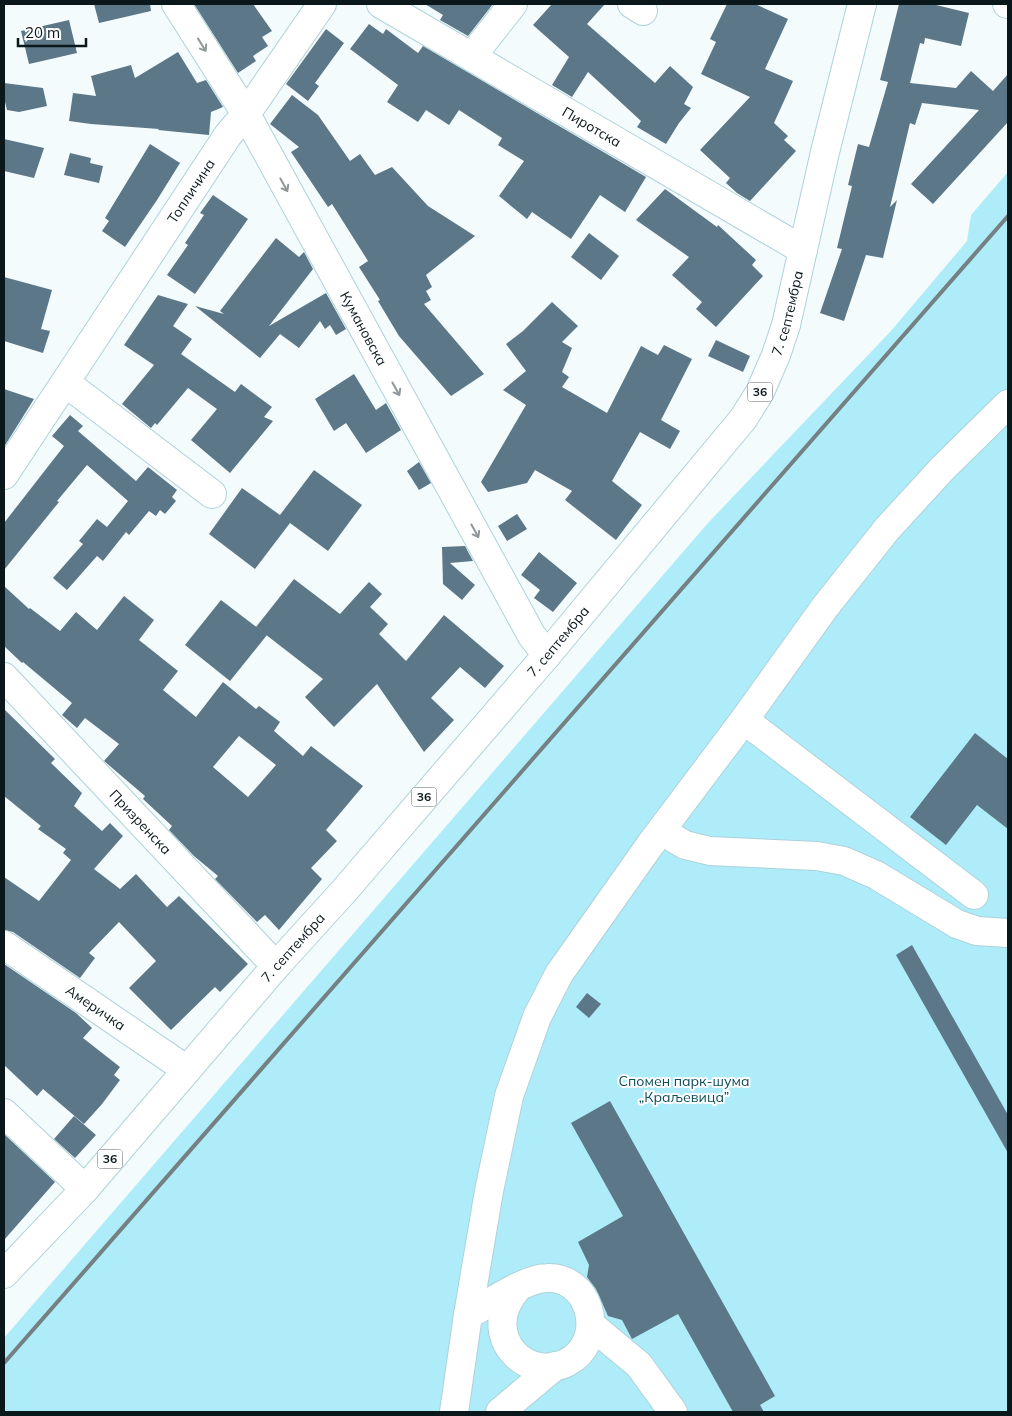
<svg xmlns="http://www.w3.org/2000/svg" width="1012" height="1416" viewBox="0 0 1012 1416" font-family="Mulish,sans-serif">
	<style>
		.green { fill: #aeecfa }
		.building { fill: #5c7787; fill-rule: evenodd }
		.lines { fill: none; stroke-linecap: round; stroke-linejoin: round }
		.minor-casing { stroke: #aed2da; stroke-width: 30 }
		.major-casing { stroke: #aed2da; stroke-width: 30 }
		.minor { stroke: #fff; stroke-width: 28 }
		.major { stroke: #fff; stroke-width: 28 }
		.rail { stroke: #758082; stroke-width: 4 }
		.oneway { stroke: #919798 }
		.labels { text-anchor: middle; stroke-width: 4; stroke-linejoin: round; paint-order: stroke }
		.shield { fill: #fff; stroke: #545d5f; stroke-width: 1 }
		.shield-label { font-size: 12px; font-weight: bold; fill: #0b181b }
		.street-label { font-size: 14px; fill: #0b181b; stroke: #fff }
		.park-label { font-size: 14px; fill: #0b4d59; stroke: #fff }
	</style>
	<rect width="100%" height="100%" fill="#f3fbfc"/>
	<!-- green -->
	<path class="green" d="M1008,172v1240h-1004v-74l704,-815 183,-192 76,-90 4,-26z"/>
	<!-- building -->
	<g class="building">
		<path d="M94,4h56l1,7 -52,12z"/>
		<path d="M194,4h59l19,27 -10,6 6,9 -15,10 3,5 -18,12z"/>
		<path d="M425,4h68l-25,32 -28,-16 3,-5z"/>
		<path d="M552,4h53l-18,20 68,59 15,-17 23,21 -9,17 7,4 -12,15 -13,21 -29,-17 4,-6 -53,-49 -16,25 -20,-12 17,-28 -36,-32z"/>
		<path d="M727,4h28l33,15 -23,50 28,12 -19,42 14,13 -4,4 12,11 -46,50 -13,-8 -11,-10 4,-5 -30,-28 50,-53 -49,-23 15,-32 -6,-3z"/>
		<path d="M899,4h33l37,9 -8,33 -36,-8 -1,6 -4,-1 -10,40 46,5 15,-17 22,20 15,-17v48l-75,82 -22,-20 68,-74 -57,-7 -7,22 -5,-2 -20,84 7,-7 -14,58 -17,-3 -22,66 -24,-8 22,-64 -5,-1 15,-62 -4,-1 10,-41 11,3 19,-65 -8,-2z"/>
		<path d="M69,20l8,33 -48,11 -8,-33z"/>
		<path d="M369,24l14,10 3,-5 32,24 5,-7 223,131 -21,35 -25,-17 -29,44 -39,-27 -5,7 -28,-23 25,-35 -26,-16 4,-7 -43,-28 -10,15 -23,-15 -8,12 -31,-20 11,-17 -48,-36z"/>
		<path d="M326,29l18,14 -29,40 4,3 -11,15 -22,-17z"/>
		<path d="M178,52l19,31 9,-3 17,27 -12,5 -2,23 -51,-5 1,-1 -68,-5 -22,-3 4,-28 23,3 -5,-20 40,-11 4,13z"/>
		<path d="M4,83l39,5 4,18 -28,6 -12,-2 -3,-12z"/>
		<path d="M292,95l26,20 32,46 10,-7 15,21 17,-8 36,39 47,30 -49,39 6,12 -6,4 5,9 -7,4 60,70 -33,22 -52,-60 -21,-35 2,-1 -21,-33 9,-6 -36,-57 -4,3 -37,-55 8,-5 -29,-23z"/>
		<path d="M4,139l40,9 -10,30 -30,-7z"/>
		<path d="M150,144l30,19 -23,37 -32,47 -23,-16 7,-10 -4,-3z"/>
		<path d="M70,153l21,5 -1,5 13,3 -4,17 -35,-8z"/>
		<path d="M665,189l52,38 1,-2 38,35 -4,5 11,11 -47,51 -20,-18 6,-7 -30,-27 17,-18 -53,-37z"/>
		<path d="M213,195l35,24 -53,75 -28,-19 21,-30 -3,-2 19,-28 -4,-2z"/>
		<path d="M589,233l30,23 -18,24 -30,-23z"/>
		<path d="M276,238l23,19 5,-5 9,17 -44,57 57,-33 20,36 -10,6 -6,-10 -5,4 -5,-8 -21,27 -19,-14 -20,24 -65,-52 29,8 -4,-3z"/>
		<path d="M4,277l48,13 -11,39 9,2 -7,22 -39,-12z"/>
		<path d="M158,295l30,9 -15,22 19,13 -11,15 54,38 6,-8 31,23 -8,10 9,4 -43,52 -39,-33 26,-31 -29,-21 -31,37 -2,-2 -4,5 -29,-24 32,-39 -30,-20z"/>
		<path d="M552,302l26,24 -16,16 10,6 -10,24 7,5 -7,10 45,26 34,-67 17,9 6,-10 28,14 -31,61 19,11 -10,18 -30,-17 -28,49 30,24 -26,35 -51,-40 7,-9 -37,-21 -8,13 -39,9 -7,-10 45,-77 -23,-15 23,-19 -20,-27 17,-13z"/>
		<path d="M716,340l34,16 -7,16 -35,-16z"/>
		<path d="M354,374l22,36 10,-7 15,27 -35,23 -20,-30 -12,8 -19,-32z"/>
		<path d="M4,389l30,10 -30,48z"/>
		<path d="M70,415l13,11 -5,5 58,50 12,-14 29,23 -5,7 4,4 -11,13 -5,-4 -4,6 -7,-5 -20,24 -3,-3 -23,29 -6,-5 -30,34 -14,-12 30,-34 -4,-3 18,-22 10,8 21,-26 -41,-36 -30,36 2,1 -55,68v-47l60,-77 -12,-10z"/>
		<path d="M419,462l12,21 -12,7 -12,-19z"/>
		<path d="M314,470l48,35 -34,46 -38,-28 -35,46 -46,-35 33,-46 38,27z"/>
		<path d="M517,514l10,15 -20,12 -9,-15z"/>
		<path d="M465,546l8,15 -23,2 25,22 -13,15 -19,-16 -1,-37z"/>
		<path d="M539,552l38,31 -24,29 -19,-14 6,-8 -19,-15z"/>
		<path d="M294,579l46,35 29,-32 13,12 -12,13 18,17 -9,10 27,27 38,-46 60,51 -19,22 -25,-21 -29,31 23,22 -30,32 -47,-68 -43,43 -29,-30 18,-18 -67,-52z"/>
		<path d="M4,586l25,23 1,-1 30,23 16,-19 21,18 27,-34 30,24 -15,20 39,31 -15,19 33,27 27,-35 33,27 3,-3 21,16 -6,9 29,25 8,-10 52,40 -37,44 11,11 -26,27 11,11 -43,51 -14,-15 -8,7 -42,-43 3,-3 -24,-20 -25,-26 3,-4 -29,-27 2,-3 -41,-35 15,-17 -34,-26 -8,10 -15,-13 10,-12 -49,-41 -1,1 -18,-17zM239,736l37,29 -28,32 -35,-30z"/>
		<path d="M221,600l46,35 -37,46 -45,-36z"/>
		<path d="M4,709l51,50 -4,4 31,30 -8,13 28,25 8,-8 13,13 -29,33 26,20 16,-15 31,33 12,-11 69,68 -28,28 -5,-5 -44,43 -42,-42 27,-27 -37,-39 -30,31 6,5 -15,20 -67,-46 -9,-2v-53l35,24 32,-41 -8,-7 3,-4 -28,-20 3,-3 -37,-30z"/>
		<path d="M975,733l33,26v70l-31,-24 -31,40 -36,-28z"/>
		<path d="M912,945l96,170v38l-112,-198z"/>
		<path d="M4,964l72,49 16,15 -9,10 37,29 -6,8 6,5 -18,24 -18,20 -41,-35 -6,7 -33,-31z"/>
		<path d="M587,993l14,11 -12,14 -13,-11z"/>
		<path d="M610,1101l165,295 -15,9 4,7h-31l-55,-98 -46,25 -10,-19 -14,-4 -12,-27 -9,-12 2,-12 -11,-23 45,-26 -52,-93z"/>
		<path d="M74,1116l22,19 -21,23 -21,-19z"/>
		<path d="M4,1134l51,48 -51,58z"/>
	</g>
	<g class="lines">
		<!-- minor casing -->
		<g class="minor-casing">
			<g id="minor">
				<path id="s1" d="M176,4l70,110 286,522 15,19"/>
				<path id="s2" d="M381,4l422,246"/>
				<path d="M632,4l11,7"/>
				<path d="M1007,4h1"/>
				<path d="M472,56l41,-52"/>
				<path d="M66,383l146,111"/>
				<path id="s3" d="M4,475l224,-340 18,-21 76,-110"/>
				<path id="s4" d="M4,677l272,289"/>
				<path d="M744,720l230,175"/>
				<path d="M661,831l24,14 25,6 107,5 27,5 32,14 81,49 20,7 31,2"/>
				<path id="s5" d="M4,945l183,125"/>
				<path d="M4,1113l81,76"/>
				<path d="M468,1315c20,-11 58,-37 79,-37 41,-2 59,55 27,80 -44,32 -98,-23 -57,-69"/>
				<path d="M591,1325l48,40 34,47"/>
				<path d="M454,1412l14,-97 21,-124 20,-95 28,-79 22,-43 91,-129 94,-125 81,-113 62,-78 55,-60 66,-65"/>
				<path d="M500,1412l55,-46"/>
			</g>
		</g>
		<!-- major casing -->
		<g class="major-casing">
			<g id="major">
				<path id="s6" d="M4,1274l81,-85 191,-223 68,-75 203,-236 196,-236 17,-27 16,-37 10,-30 39,-173 37,-148"/>
			</g>
		</g>
		<!-- minor -->
		<use href="#minor" class="minor"/>
		<!-- major -->
		<use href="#major" class="major"/>
		<!-- rail -->
		<path class="rail" d="M4,1363l1004,-1147"/>
	</g>
	<!-- one-way arrows -->
	<defs><path id="oneway-shaft" d="M-6 0H5M1.5-3L5.5 0L1.5 3" fill="none" stroke-width="1.6" stroke-linecap="round" stroke-linejoin="round" transform="scale(1.25)"/></defs>
	<g class="oneway">
		<use href="#oneway-shaft" transform="translate(202 45) rotate(58)"/>
		<use href="#oneway-shaft" transform="translate(284 185) rotate(61)"/>
		<use href="#oneway-shaft" transform="translate(396 389) rotate(61)"/>
		<use href="#oneway-shaft" transform="translate(475 531) rotate(61)"/>
	</g>
	<g class="labels">
		<!-- shield labels -->
		<g class="shield">
			<rect x="747.5" y="382.5" width="25" height="19" rx="4"/>
			<rect x="411.5" y="787.5" width="25" height="19" rx="4"/>
			<rect x="97.5" y="1149.5" width="25" height="19" rx="4"/>
		</g>
		<g class="shield-label">
			<text x="760" y="396">36</text>
			<text x="424" y="801">36</text>
			<text x="110" y="1163">36</text>
		</g>
		<!-- street labels -->
		<g class="street-label">
			<text dy="5" stroke="none"><textPath href="#s2" startOffset="244">Пиротска</textPath></text>
			<text dy="5" stroke="none"><textPath href="#s3" startOffset="340">Топличина</textPath></text>
			<text dy="5" stroke="none"><textPath href="#s6" startOffset="1246">7. септембра</textPath></text>
			<text dy="5" stroke="none"><textPath href="#s1" startOffset="375">Кумановска</textPath></text>
			<text dy="5" stroke="none"><textPath href="#s6" startOffset="841">7. септембра</textPath></text>
			<text dy="5" stroke="none"><textPath href="#s4" startOffset="199">Призренска</textPath></text>
			<text dy="5" stroke="none"><textPath href="#s6" startOffset="436">7. септембра</textPath></text>
			<text dy="5" stroke="none"><textPath href="#s5" startOffset="111">Америчка</textPath></text>
		</g>
		<!-- park labels -->
		<g class="park-label">
			<text x="684" y="1086">Спомен парк-шума<tspan x="684" dy="16">„Краљевица”</tspan></text>
		</g>
	</g>
	<!-- border -->
	<rect width="1012" height="1416" fill="none" stroke="#0b181b" stroke-width="10"/>
	<!-- scale -->
	<path d="M18 38v8h68v-8" fill="none" stroke="#0b181b" stroke-width="2.5"/>
	<text x="25" y="38" font-size="15" fill="#0b181b" stroke="#ffffff" stroke-width="4" paint-order="stroke">20 m</text>
</svg>
